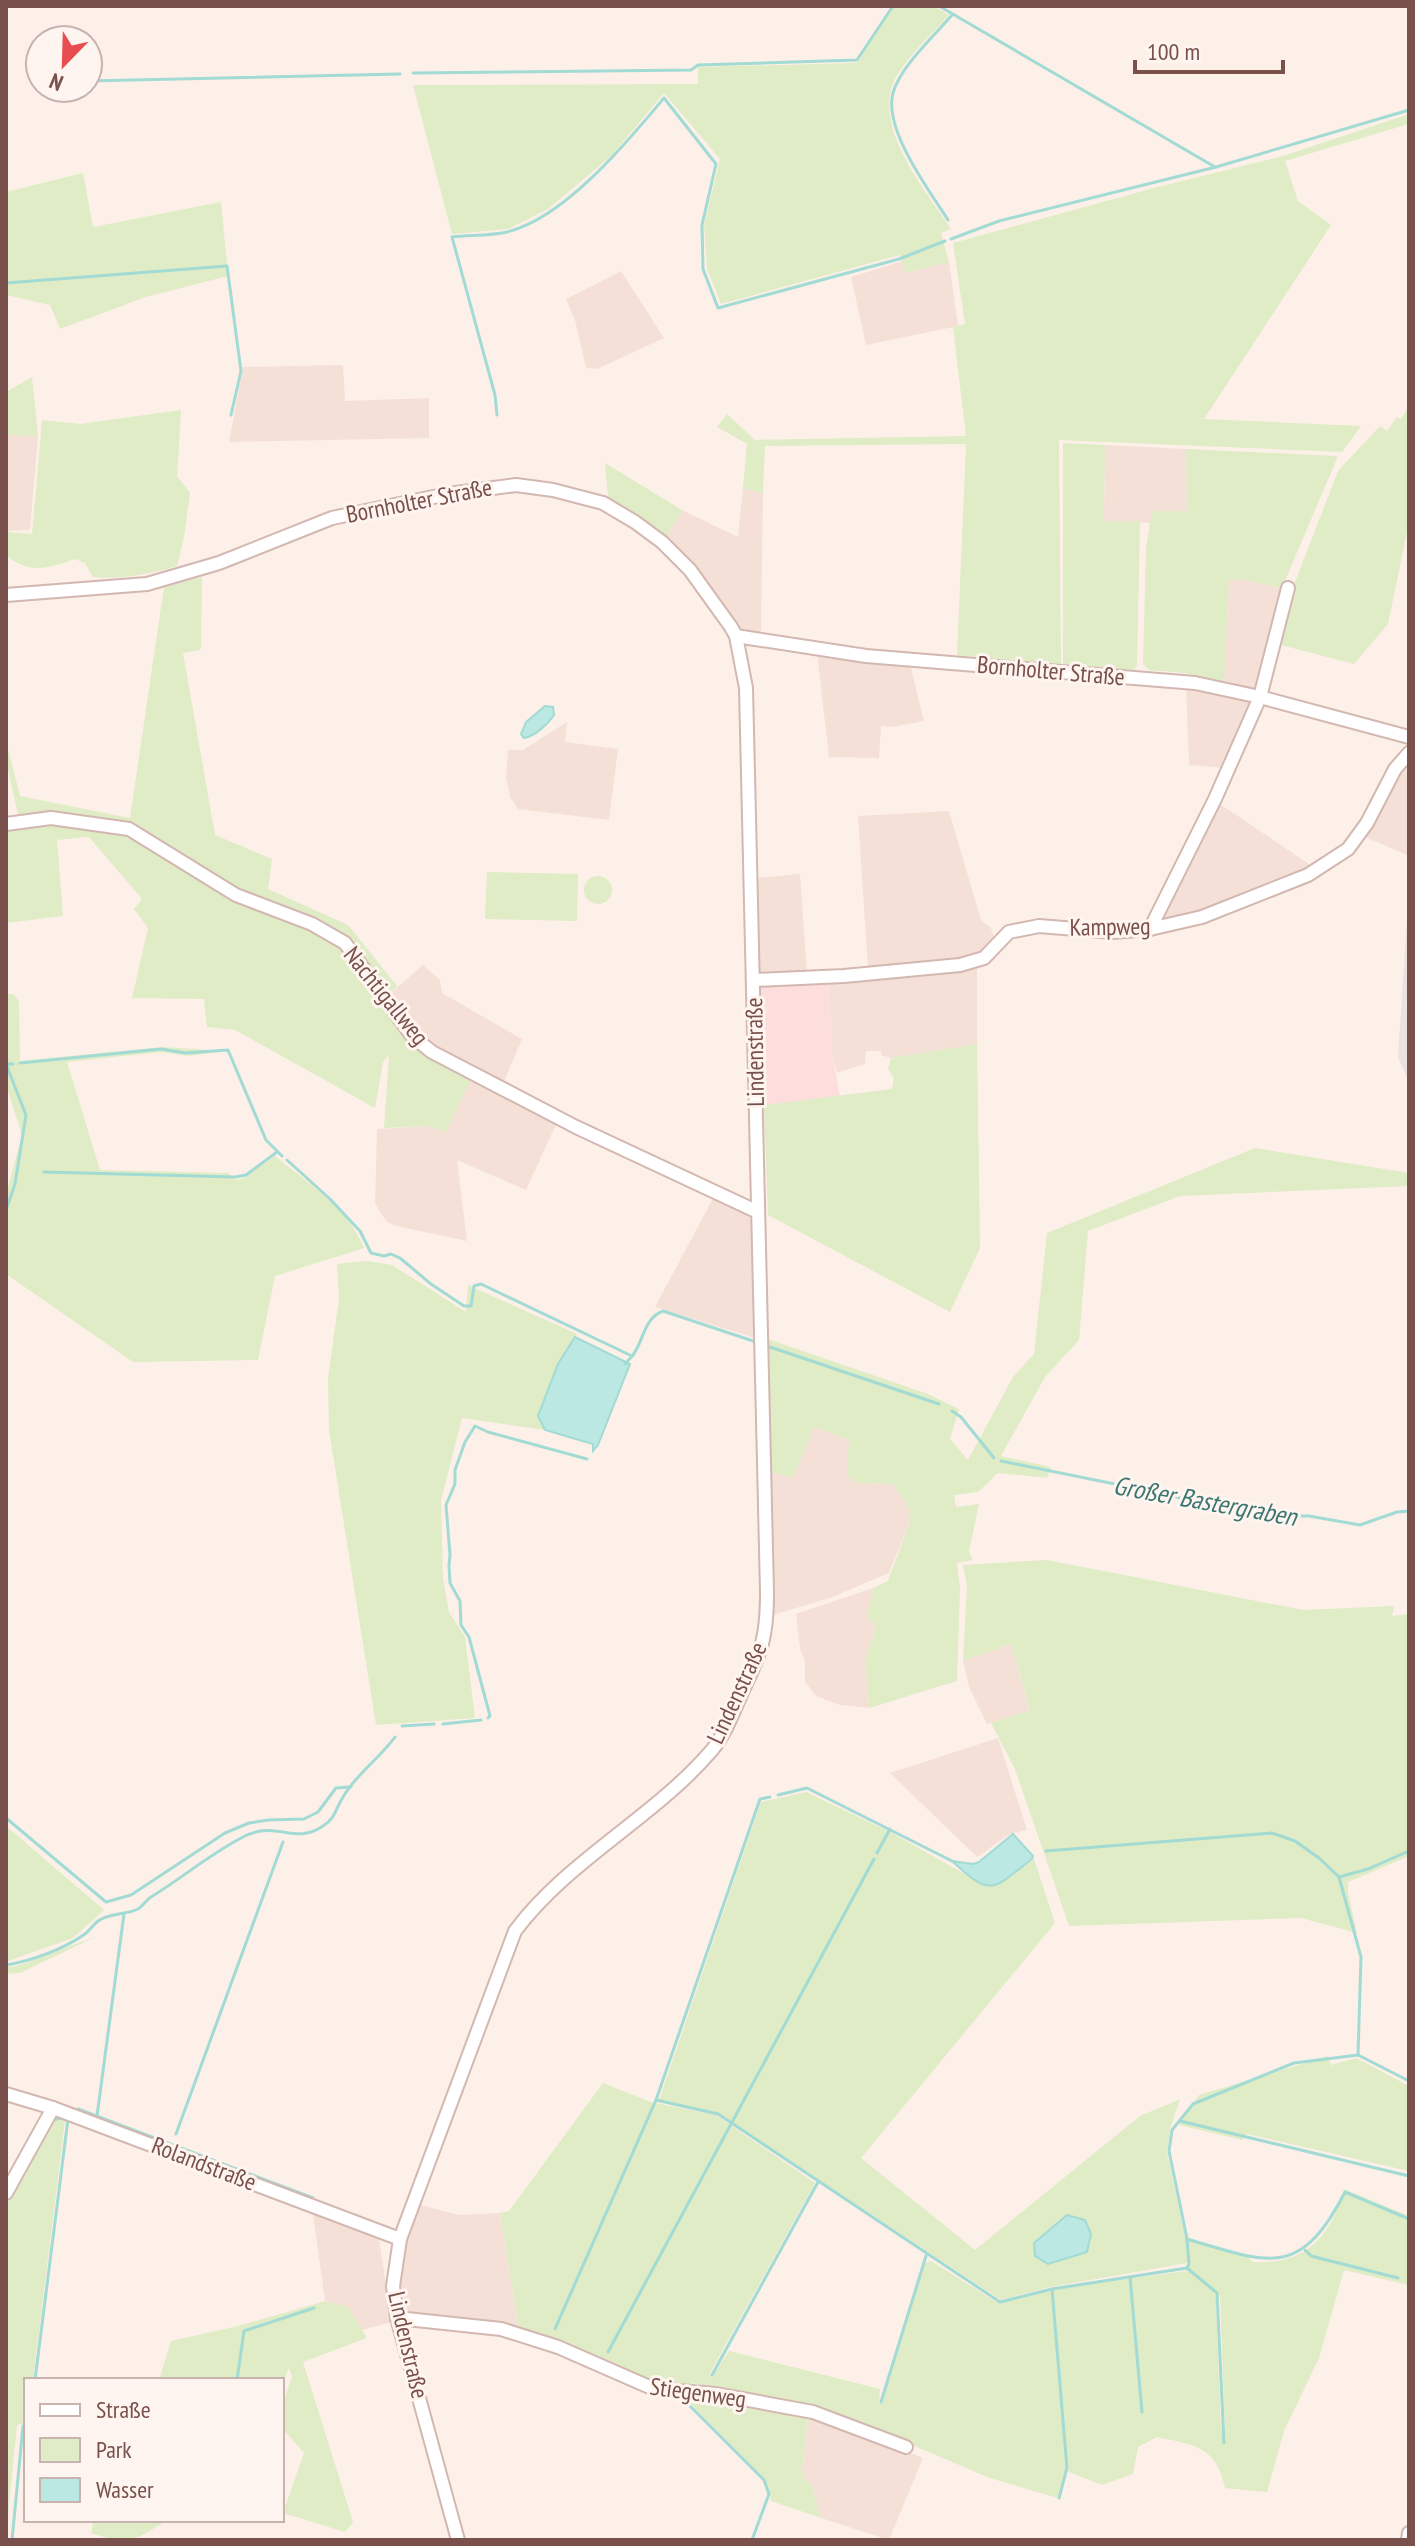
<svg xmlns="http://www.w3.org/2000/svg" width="1415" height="2546" viewBox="0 0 1415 2546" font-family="'PT Sans Narrow',sans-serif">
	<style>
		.residential { fill: #f5e0d7 }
		.commercial { fill: #fddedd }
		.industrial { fill: #ece2df }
		.green { fill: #dfecc6; fill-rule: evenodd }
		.water { fill: #bce8e3; stroke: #a2dad4; stroke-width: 2 }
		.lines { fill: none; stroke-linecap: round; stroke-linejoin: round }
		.stream { stroke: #a2dad4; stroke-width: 3 }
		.minor-casing { stroke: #d3b7b1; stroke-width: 16 }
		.minor { stroke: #fff; stroke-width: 12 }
		.labels { text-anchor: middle; stroke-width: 6; stroke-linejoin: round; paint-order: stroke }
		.street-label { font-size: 24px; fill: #79504b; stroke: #fff5f0 }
		.water-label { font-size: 26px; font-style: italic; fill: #3b7671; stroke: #fff5f0 }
	</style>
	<rect width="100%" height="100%" fill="#fdf0e9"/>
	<!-- residential -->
	<g class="residential">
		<path d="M903,261l3,12 43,-11 9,64 -92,19 -15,-68z"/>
		<path d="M621,271l43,67 -67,31 -11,-1 -11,-48 -9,-21z"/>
		<path d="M343,365l2,36 84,-3v40l-200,4 14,-75z"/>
		<path d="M6,434l32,3 -8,93 -24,1z"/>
		<path d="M1105,445l81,4 1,62h-34l-1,12 -48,-1z"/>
		<path d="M743,488l20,5 -2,140 -15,-2 -9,-6 -43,-58 -28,-30 16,-27 56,27z"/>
		<path d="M1239,579l43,9 -26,101 -32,-8 5,-101z"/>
		<path d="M817,653l93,11 14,57 -32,6 -11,-1 -2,32 -50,-1z"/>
		<path d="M1186,687l68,13 -28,68 -37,-3z"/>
		<path d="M567,722l-2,20 53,7 -9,71 -91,-11 -8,-12 -4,-20 2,-27h15z"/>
		<path d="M1409,758v98l-46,-20 35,-65z"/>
		<path d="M1217,802l95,64 -113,48 -37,9 -3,-7z"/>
		<path d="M949,811l32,109 10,8 4,13 -11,13 -24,7 -92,8 -10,-153z"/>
		<path d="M800,874l7,101 -49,3 -3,-100z"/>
		<path d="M423,965l17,15 2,13 80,46 -22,52 58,29 -32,70 -69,-30 10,81 -71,-15 -9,-4 -12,-18 2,-75 53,-3 -11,-88 -33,-41z"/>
		<path d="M977,966v78l-86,14 -10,-3v-4h-15l-1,13 -28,9 -5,-22 -4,-71z"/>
		<path d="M715,1195l37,17 3,126 -100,-31z"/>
		<path d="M813,1427l36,13 8,43 36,1 16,25 1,12 -21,52 -59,25 -57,17 -2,-143 22,5z"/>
		<path d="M873,1588l-6,28 9,13 -11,30 4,49 -29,-3 -24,-9 -11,-14v-21l-5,-12 -4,-35z"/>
		<path d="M1011,1644l19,67 -43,13 -18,-37 -6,-26z"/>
		<path d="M998,1738l29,92 -17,4 -33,23 -87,-84z"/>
		<path d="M421,2205l38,10 41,-2 18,113 -3,3 -101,-13 -10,-5 -6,-24 2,-28z"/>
		<path d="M313,2214l66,25 13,83 -30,8 -14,-23 -23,-6z"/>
		<path d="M808,2416l41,12 74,30 -34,82 -68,-22 -9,-33 -9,-7 -1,-7z"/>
	</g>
	<!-- commercial -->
	<path class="commercial" d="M828,980l4,71 8,46 -76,8 -5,-117 4,-3z"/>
	<!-- industrial -->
	<path class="industrial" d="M1409,887v196l-11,-26z"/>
	<!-- green -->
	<g class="green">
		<path d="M895,6h38l16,9c-16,18 -36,36 -50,57 -33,49 25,116 52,157l-10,4 8,29 -43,11 -6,-18 -179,49 -14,-35 -3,-44 16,-66 -56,-66 -53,63 -63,53 -40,20 -56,5 -39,-149 285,-1v-17l159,-4z"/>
		<path d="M1409,114v10l-124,37 13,40 33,24 -127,194 157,7 -19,26 -283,-12 2,224 -104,-9 9,-211 -201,2 -2,47 -20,-5 4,-44 -30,-17 10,-13 28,26 211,-4 -13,-109 12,-3 -12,-81 201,-55 129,-32z"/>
		<path d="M83,173l10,54 128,-25 7,74 -82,21 -86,32 -10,-24 -44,-10v-103z"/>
		<path d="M32,377l6,60 -32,-3v-42z"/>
		<path d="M1409,406v116l-21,102 -34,40 -77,-20 15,-54 46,-119 42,-45 7,5 10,-14 4,2z"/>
		<path d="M181,410l-4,66 13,17 -6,44 -7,29c-28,8 -55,14 -84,11l-8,-14 -10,-4c-26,9 -46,16 -69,-4l2,-23 24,2 10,-114 38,4z"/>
		<path d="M1063,443l42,2 -1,76 36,1 -3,143 -3,5 -71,-6z"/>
		<path d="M1186,449l152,7 -56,132 -43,-9 -10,1 -5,101 -39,-8 -36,-3 -6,-6 3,-116 6,-37h35z"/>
		<path d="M605,463l77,47 -16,27 -58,-39z"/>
		<path d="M202,577l-1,70 -1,3 -17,3 32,182 57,24 -4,30 80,36 49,61 -14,14 29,40 60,37 -26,55 -16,-6 -46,2 5,-73 -6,7 -8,46 -140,-78 -28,-3 -3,-28 -72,-1 16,-70 -14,-19 8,-10 -53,-62 -32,3 6,76 -57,7v-104l14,4 -14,-62v-20l14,55 110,22 34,-231z"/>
		<path d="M487,872l91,2 -1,47 -92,-2z"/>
		<circle cx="598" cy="890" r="14"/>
		<path d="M6,994h8l5,8 1,59 143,-14 62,4 -36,5 -28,-4 -94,10 33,108 128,3 8,7 8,-2 31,-22c31,26 74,53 89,92l-89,28 -17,84 -125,2 -127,-88v-79l16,-60 -16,-50z"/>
		<path d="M977,1044l3,204 -30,64 -182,-97 -4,-110 128,-16 2,-11 -6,-9 3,-11z"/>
		<path d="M1255,1148l154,25v13l-229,10 -92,35 -9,109 -34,37 -44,79 50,11 -4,11 -49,-5 -20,19 -24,3 2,12 23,-3 -10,47 4,9 -16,3 3,25 -3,93 -88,27 -4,-49 11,-30 -9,-13 6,-28 15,-7 22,-60 -1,-12 -16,-25 -36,-1 -10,-7 2,-36 -35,-13 -21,51 -22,-6 -3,-133 160,55 31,15 -9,30 18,21 45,-83 21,-23 13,-121z"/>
		<path d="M367,1261l25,4 74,47 2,-27 109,49 -39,82 7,14 -83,-12 -21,82 2,78 6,34 16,25 10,81 -99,7 -47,-295 -1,-51 11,-81 -2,-34z"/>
		<path d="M1047,1560l256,50 91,-4 -2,10 17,-2v242l-61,26v11l9,40 -56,-15 -232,8 -54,-157 -24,-46 39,-13 -19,-66 -48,17 4,-76 -4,-20z"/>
		<path d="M806,1792l86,41 96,54 23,-10 23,-18 21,64 -194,235 114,92 165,-134 40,-17 -10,30 -3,23 19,90 4,-3 55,15 8,8c52,3 78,-25 91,-73l65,27v69l-65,-15 -25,88 -35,73 -17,61 -42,-4c-9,-42 -30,-43 -68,-51l-19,10 -5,27 -31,11 -33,-13 -16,-183 133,-18 1,-8 -136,24 -50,13 -281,-186 -61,-14 102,-298zM1220,2294l5,137v1l-4,-3 -5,-125z"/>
		<path d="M6,1826l98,84 -31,28 -65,23 -2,-1z"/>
		<path d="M97,1936l-77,37 -14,1v-7l11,-1z"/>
		<path d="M1328,2056l3,9 25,-7 53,28v85l-162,-37 -5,6 -63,-15 20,-30z"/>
		<path d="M603,2083l48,19 65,13 99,68 -106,192 3,2 17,-26 151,38 -1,13 3,1 43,-140 6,-2 64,40 6,1 50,-13 15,179 -9,30 -67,-20 -149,-63 -44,-13 -105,-19 -1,5c-30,-2 -55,-8 -80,-25l-5,1 -91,-35 3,-4 -18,-112 9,-2z"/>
		<path d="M56,2117l9,4 -32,259h-7v42l-9,3 -11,110v-328z"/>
		<path d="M325,2301l23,6 19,31 -64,24 50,160 -8,10 -62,-19 21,-60 -22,-25v-23l10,-28 -3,-9 -7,16v-4h-123l12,-39 67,-15z"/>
		<path d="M682,2395l35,3 91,18 -6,55 1,7 9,7 9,33 -50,-17 -2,-14 -5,-8z"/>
		<path d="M94,2520h74c-34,20 -38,26 -77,13z"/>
	</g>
	<!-- water -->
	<g class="water">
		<path d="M545,706l8,1 1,8c-5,8 -20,22 -30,23l-3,-4 5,-12z"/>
		<path d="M575,1337l55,27 -32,81 -5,6v-7l-48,-14 -7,-14 20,-52z"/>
		<path d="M1013,1834l20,22 -1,3c-40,31 -40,39 -80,2l21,3 6,-2z"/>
		<path d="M1067,2215l18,5 6,14 -4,18 -39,12 -13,-8 -1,-13z"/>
	</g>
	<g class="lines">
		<!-- stream -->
		<g class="stream">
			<path d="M939,6l276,161"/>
			<path d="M413,73l278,-3 7,-5 159,-5 36,-54"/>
			<path d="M88,81l312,-7"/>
			<path d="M948,220c-19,-30 -65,-91 -55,-127 7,-26 41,-57 59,-78"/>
			<path d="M951,239l48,-18 217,-54 193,-57"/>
			<path d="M6,283l221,-17 14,105 -10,44"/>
			<path d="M497,415l-2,-20 -43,-158c18,-2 38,-1 55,-5 58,-14 121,-91 157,-134l52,66 -14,61 1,44 15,39 181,-49 46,-18"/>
			<path d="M20,1063l141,-14 24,4 43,-3 38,90 16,16"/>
			<path d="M287,1160l43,39 30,32 11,22 13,3 7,-2 9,4 31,26 33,22h7l3,-20 7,-2 151,72"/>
			<path d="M44,1172l191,5 11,-2 31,-23"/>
			<path d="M6,1210l9,-26 11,-69 -20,-51h7"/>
			<path d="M770,1347l169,57"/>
			<path d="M625,1364c2,-3 6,-6 8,-9 11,-15 11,-37 30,-44l93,31"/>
			<path d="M952,1411l9,6 33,41"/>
			<path d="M1001,1461l173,35 29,10 31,-1 44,11h31l51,9 37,-13 12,-1"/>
			<path d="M488,1718l2,-2 -21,-79 -8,-12 -1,-24 -10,-18 -1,-18 1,-10 -4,-50 9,-21v-14l10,-28 10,-16 13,6 99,27"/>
			<path d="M443,1724l38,-4"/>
			<path d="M402,1726l32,-2"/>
			<path d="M778,1795l29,-7 147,74"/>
			<path d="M6,1818l100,84 25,-7 94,-62 24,-10 19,-3 36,-1 14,-7 18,-24 15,-1"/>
			<path d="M1046,1851l226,-18 23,8 24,17 20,19 22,80 -3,98"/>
			<path d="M877,1853l13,-24"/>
			<path d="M1339,1877l29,-8 41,-18"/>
			<path d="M6,1965c25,-4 58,-16 79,-31 5,-4 8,-9 13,-13 11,-8 28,-6 40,-12 5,-3 8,-9 13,-12 31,-19 59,-43 92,-60 34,-18 51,9 80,-11 12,-7 13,-18 20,-29 13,-23 37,-39 52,-60"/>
			<path d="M656,2100l62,14 282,188 52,-13 135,-21 2,-4 -2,-25 -18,-88 3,-21 21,-26 101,-41 64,-8 51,26"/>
			<path d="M78,2109l235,89"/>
			<path d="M97,2116l27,-202"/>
			<path d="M52,2120l10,-2 5,2"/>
			<path d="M1180,2121l229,55"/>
			<path d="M176,2134l107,-292"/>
			<path d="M1187,2239c82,24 113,41 158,-47l64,27"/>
			<path d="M1305,2250l6,6 87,22"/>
			<path d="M1187,2268l30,25 7,150"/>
			<path d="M1130,2277l12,135"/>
			<path d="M1052,2289l15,179 -8,30"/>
			<path d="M555,2329l101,-229 104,-301 10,-2"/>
			<path d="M608,2352l266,-493"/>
			<path d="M712,2375l106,-193"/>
			<path d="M35,2380l33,-261"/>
			<path d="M237,2380l7,-49 70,-23"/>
			<path d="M680,2396l84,84 5,14 -17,46"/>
			<path d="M881,2402l45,-146"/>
			<path d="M12,2540l11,-114"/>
		</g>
		<!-- minor casing -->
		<g class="minor-casing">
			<g id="minor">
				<path d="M6,595l141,-11 72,-21 113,-45 116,-24 68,-9 37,5 50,13 32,19 27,20 28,28 41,57 5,9 10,52 21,904c0,45 -5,58 -24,98 -9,20 -17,43 -31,60 -58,68 -143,109 -197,181l-115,308 -7,47 4,32 61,222"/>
				<path d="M736,636l130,20 329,27 65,14 149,40"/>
				<path d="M6,824l45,-6 78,11 107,66 76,29 33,19 67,93 20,16 144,75 182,85"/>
				<path d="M1150,929l65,-130 45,-102 28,-109"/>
				<path d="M754,980l90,-4 116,-11 24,-7 25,-26 30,-6 74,6 37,-3 52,-12 106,-42 40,-26 19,-26 28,-54 14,-16"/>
				<path d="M6,2094l47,14 347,131"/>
				<path d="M6,2193l47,-85"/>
				<path d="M397,2318l104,11 57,18 96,42 62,5 97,18 93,35"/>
				<path d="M1408,2540l1,-7"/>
			</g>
		</g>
		<!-- minor -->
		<use href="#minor" class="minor"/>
	</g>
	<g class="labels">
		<!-- street labels -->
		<g class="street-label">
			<text transform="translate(419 501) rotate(-11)" y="8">Bornholter Straße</text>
			<text transform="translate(1051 671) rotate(5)" y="8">Bornholter Straße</text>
			<text transform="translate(1110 927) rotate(-1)" y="8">Kampweg</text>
			<text transform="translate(386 996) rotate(51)" y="8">Nachtigallweg</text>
			<text transform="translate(755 1052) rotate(-91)" y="8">Lindenstraße</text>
			<text transform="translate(737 1693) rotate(-65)" y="8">Lindenstraße</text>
			<text transform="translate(204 2164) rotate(21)" y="8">Rolandstraße</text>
			<text transform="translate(408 2345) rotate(77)" y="8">Lindenstraße</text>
			<text transform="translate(698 2393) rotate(8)" y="8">Stiegenweg</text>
		</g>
		<!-- water labels -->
		<g class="water-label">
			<text transform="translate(1205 1501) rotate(10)" y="9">Großer Bastergraben</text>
		</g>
	</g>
	<!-- border -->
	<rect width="1415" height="2546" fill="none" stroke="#79504b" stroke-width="16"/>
	<!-- legend -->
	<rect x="24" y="2378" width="260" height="144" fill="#fff5f0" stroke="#c9b3ae" stroke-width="2"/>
	<rect x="40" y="2404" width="40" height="12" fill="#ffffff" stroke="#c9b3ae" stroke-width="2"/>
	<text x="96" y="2418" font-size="24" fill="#79504b">Straße</text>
	<rect x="40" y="2438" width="40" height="24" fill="#dfecc6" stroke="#c9b3ae" stroke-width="2"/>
	<text x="96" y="2458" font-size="24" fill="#79504b">Park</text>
	<rect x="40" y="2478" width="40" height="24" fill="#bce8e3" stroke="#c9b3ae" stroke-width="2"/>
	<text x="96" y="2498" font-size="24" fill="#79504b">Wasser</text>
	<!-- north arrow -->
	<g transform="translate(64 64) rotate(203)"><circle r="38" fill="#fff5f0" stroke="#c9b3ae" stroke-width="2"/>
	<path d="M0-6L14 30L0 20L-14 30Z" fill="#e84d52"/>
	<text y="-12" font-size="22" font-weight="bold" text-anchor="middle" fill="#79504b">N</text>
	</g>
	<!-- scale -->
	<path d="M1135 60v12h148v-12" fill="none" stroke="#79504b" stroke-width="4"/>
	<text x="1147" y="60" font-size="24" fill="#79504b" stroke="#fff5f0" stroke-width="6" paint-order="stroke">100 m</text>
</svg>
